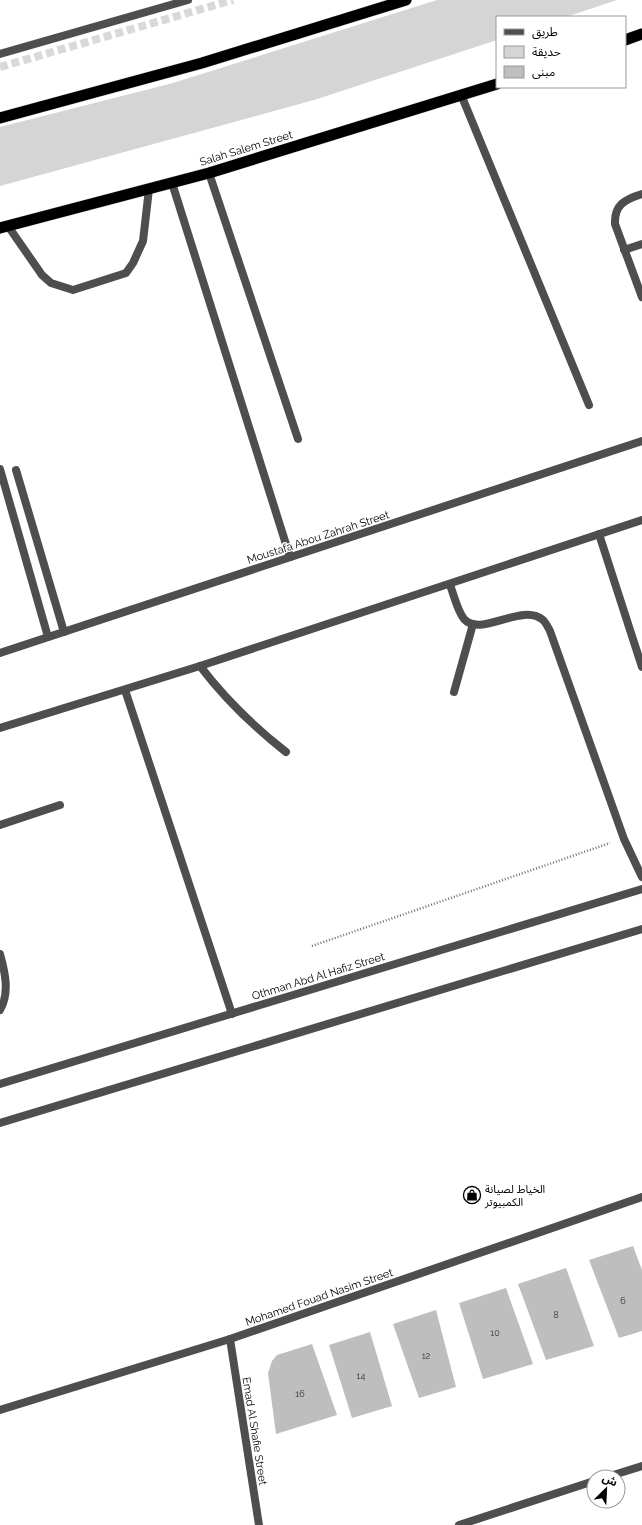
<svg xmlns="http://www.w3.org/2000/svg" width="642" height="1525" viewBox="0 0 642 1525" font-family="Raleway,'Noto Sans Arabic',sans-serif">
	<style>
		.green { fill: #d5d5d5 }
		.building { fill: #bebebe }
		.lines { fill: none; stroke-linecap: round; stroke-linejoin: round }
		.secondary-tunnel { stroke: #d9d9d9; stroke-width: 8; stroke-dasharray: 8 4; stroke-linecap: butt }
		.trunk-casing { stroke: #dbdbdb; stroke-width: 12 }
		.path { stroke: #707070; stroke-width: 2.5; stroke-dasharray: 1 2; stroke-linecap: butt }
		.service { stroke: #4e4e4e; stroke-width: 8 }
		.minor { stroke: #4e4e4e; stroke-width: 8 }
		.trunk { stroke: #000; stroke-width: 11 }
		.labels { text-anchor: middle; stroke-width: 3; stroke-linejoin: round; paint-order: stroke }
		.number-label { font-size: 9px; fill: #303030 }
		.street-label { font-size: 11px; fill: #000; stroke: #fff }
		.poi-label { font-size: 11px; fill: #000; stroke: #fff; text-anchor: start }
	</style>
	<rect width="100%" height="100%" fill="#fff"/>
	<!-- green -->
	<path class="green" d="M437,0h180l-51,17h-69v23l-183,60 -314,86v-59l173,-44z"/>
	<!-- building -->
	<g class="building">
		<path d="M633,1246l9,24v61l-23,7 -30,-78z"/>
		<path d="M566,1268l28,78 -48,14 -28,-76z"/>
		<path d="M506,1288l27,76 -50,15 -24,-76z"/>
		<path d="M436,1310l20,77 -37,11 -26,-74z"/>
		<path d="M370,1332l22,74 -40,12 -23,-73z"/>
		<path d="M312,1344l25,71 -61,19 -8,-61 4,-12 5,-6z"/>
	</g>
	<g class="lines">
		<!-- secondary-tunnel -->
		<path class="secondary-tunnel" d="M0,67l233,-67"/>
		<!-- trunk casing -->
		<g class="trunk-casing">
			<g id="trunk">
				<path d="M625,40l17,-6"/>
				<path d="M0,118l202,-55 204,-63"/>
				<path d="M0,228l209,-55 288,-89"/>
			</g>
		</g>
		<!-- path -->
		<path class="path" d="M312,946l298,-103"/>
		<!-- service -->
		<g class="service">
			<path d="M0,54l188,-54"/>
			<path d="M462,97l127,308"/>
			<path d="M209,173l89,266"/>
			<path d="M172,183l118,374"/>
			<path d="M642,194c-17,5 -28,11 -27,30l27,73"/>
			<path d="M8,226l34,49 9,8 22,7 53,-17 7,-10 10,-22 6,-52"/>
			<path d="M624,250l18,-6"/>
			<path d="M0,469l48,168"/>
			<path d="M16,470l48,162"/>
			<path d="M450,585c4,10 7,25 14,34 17,19 58,-17 79,1 3,3 5,7 7,11l74,208 18,38"/>
			<path d="M200,666c25,33 53,60 86,86"/>
			<path d="M454,692l19,-68"/>
			<path d="M0,825l60,-20"/>
			<path d="M0,954c5,18 10,39 0,56"/>
		</g>
		<!-- minor -->
		<g class="minor">
			<path d="M599,534l43,133"/>
			<path d="M0,653l642,-212"/>
			<path d="M125,690l107,324"/>
			<path d="M0,728l200,-62 442,-146"/>
			<path d="M0,1084l642,-195"/>
			<path d="M0,1123l642,-194"/>
			<path d="M230,1339l29,186"/>
			<path d="M0,1410l230,-71 412,-142"/>
			<path d="M607,1477l35,-11"/>
			<path d="M459,1525l135,-44"/>
		</g>
		<!-- trunk -->
		<use href="#trunk" class="trunk"/>
	</g>
	<!-- icons -->
	<defs>
		<g id="shop-ring" transform="scale(0.9)"><circle r="9.5" fill="#fff" stroke="#000" stroke-width="1.5"/><path d="M-5-2.5h2.3a2.7 3.5 0 0 1 5.4 0H5L5.5 6h-11ZM-1.5-2.5h3a1.5 2.3 0 0 0-3 0Z" fill="#000"/></g>
	</defs>
	<g fill-rule="evenodd">
		<use href="#shop-ring" x="472" y="1195"/>
	</g>
	<g class="labels">
		<!-- number labels -->
		<g class="number-label">
			<text x="623" y="1304">6</text>
			<text x="556" y="1318">8</text>
			<text x="495" y="1336">10</text>
			<text x="426" y="1359">12</text>
			<text x="361" y="1379">14</text>
			<text x="300" y="1397">16</text>
		</g>
		<!-- street labels -->
		<g class="street-label">
			<text transform="translate(246 148) rotate(-17)" y="4">Salah Salem Street</text>
			<text transform="translate(318 537) rotate(-18)" y="4">Moustafa Abou Zahrah Street</text>
			<text transform="translate(318 976) rotate(-17)" y="4">Othman Abd Al Hafiz Street</text>
			<text transform="translate(319 1297) rotate(-19)" y="4">Mohamed Fouad Nasim Street</text>
			<text transform="translate(255 1431) rotate(81)" y="4">Emad Al Shafie Street</text>
		</g>
		<!-- poi labels -->
		<g class="poi-label">
			<text x="485" y="1193">الخياط لصيانة<tspan x="485" dy="13">الكمبيوتر</tspan></text>
		</g>
	</g>
	<!-- legend -->
	<rect x="496" y="16" width="130" height="72" fill="#ffffff" stroke="#999999"/>
	<rect x="504" y="29" width="20" height="6" fill="#4e4e4e" stroke="#999999"/>
	<text x="532" y="36" font-size="12" fill="#000000">طريق</text>
	<rect x="504" y="46" width="20" height="12" fill="#d5d5d5" stroke="#999999"/>
	<text x="532" y="56" font-size="12" fill="#000000">حديقة</text>
	<rect x="504" y="66" width="20" height="12" fill="#bebebe" stroke="#999999"/>
	<text x="532" y="76" font-size="12" fill="#000000">مبنى</text>
	<!-- north arrow -->
	<g transform="translate(606 1489) rotate(24)"><circle r="19" fill="#ffffff" stroke="#999999"/>
	<path d="M0-3L7 15L0 10L-7 15Z" fill="#000000"/>
	<text y="-6" font-size="11" font-weight="bold" text-anchor="middle" fill="#000000">ش</text>
	</g>
</svg>
